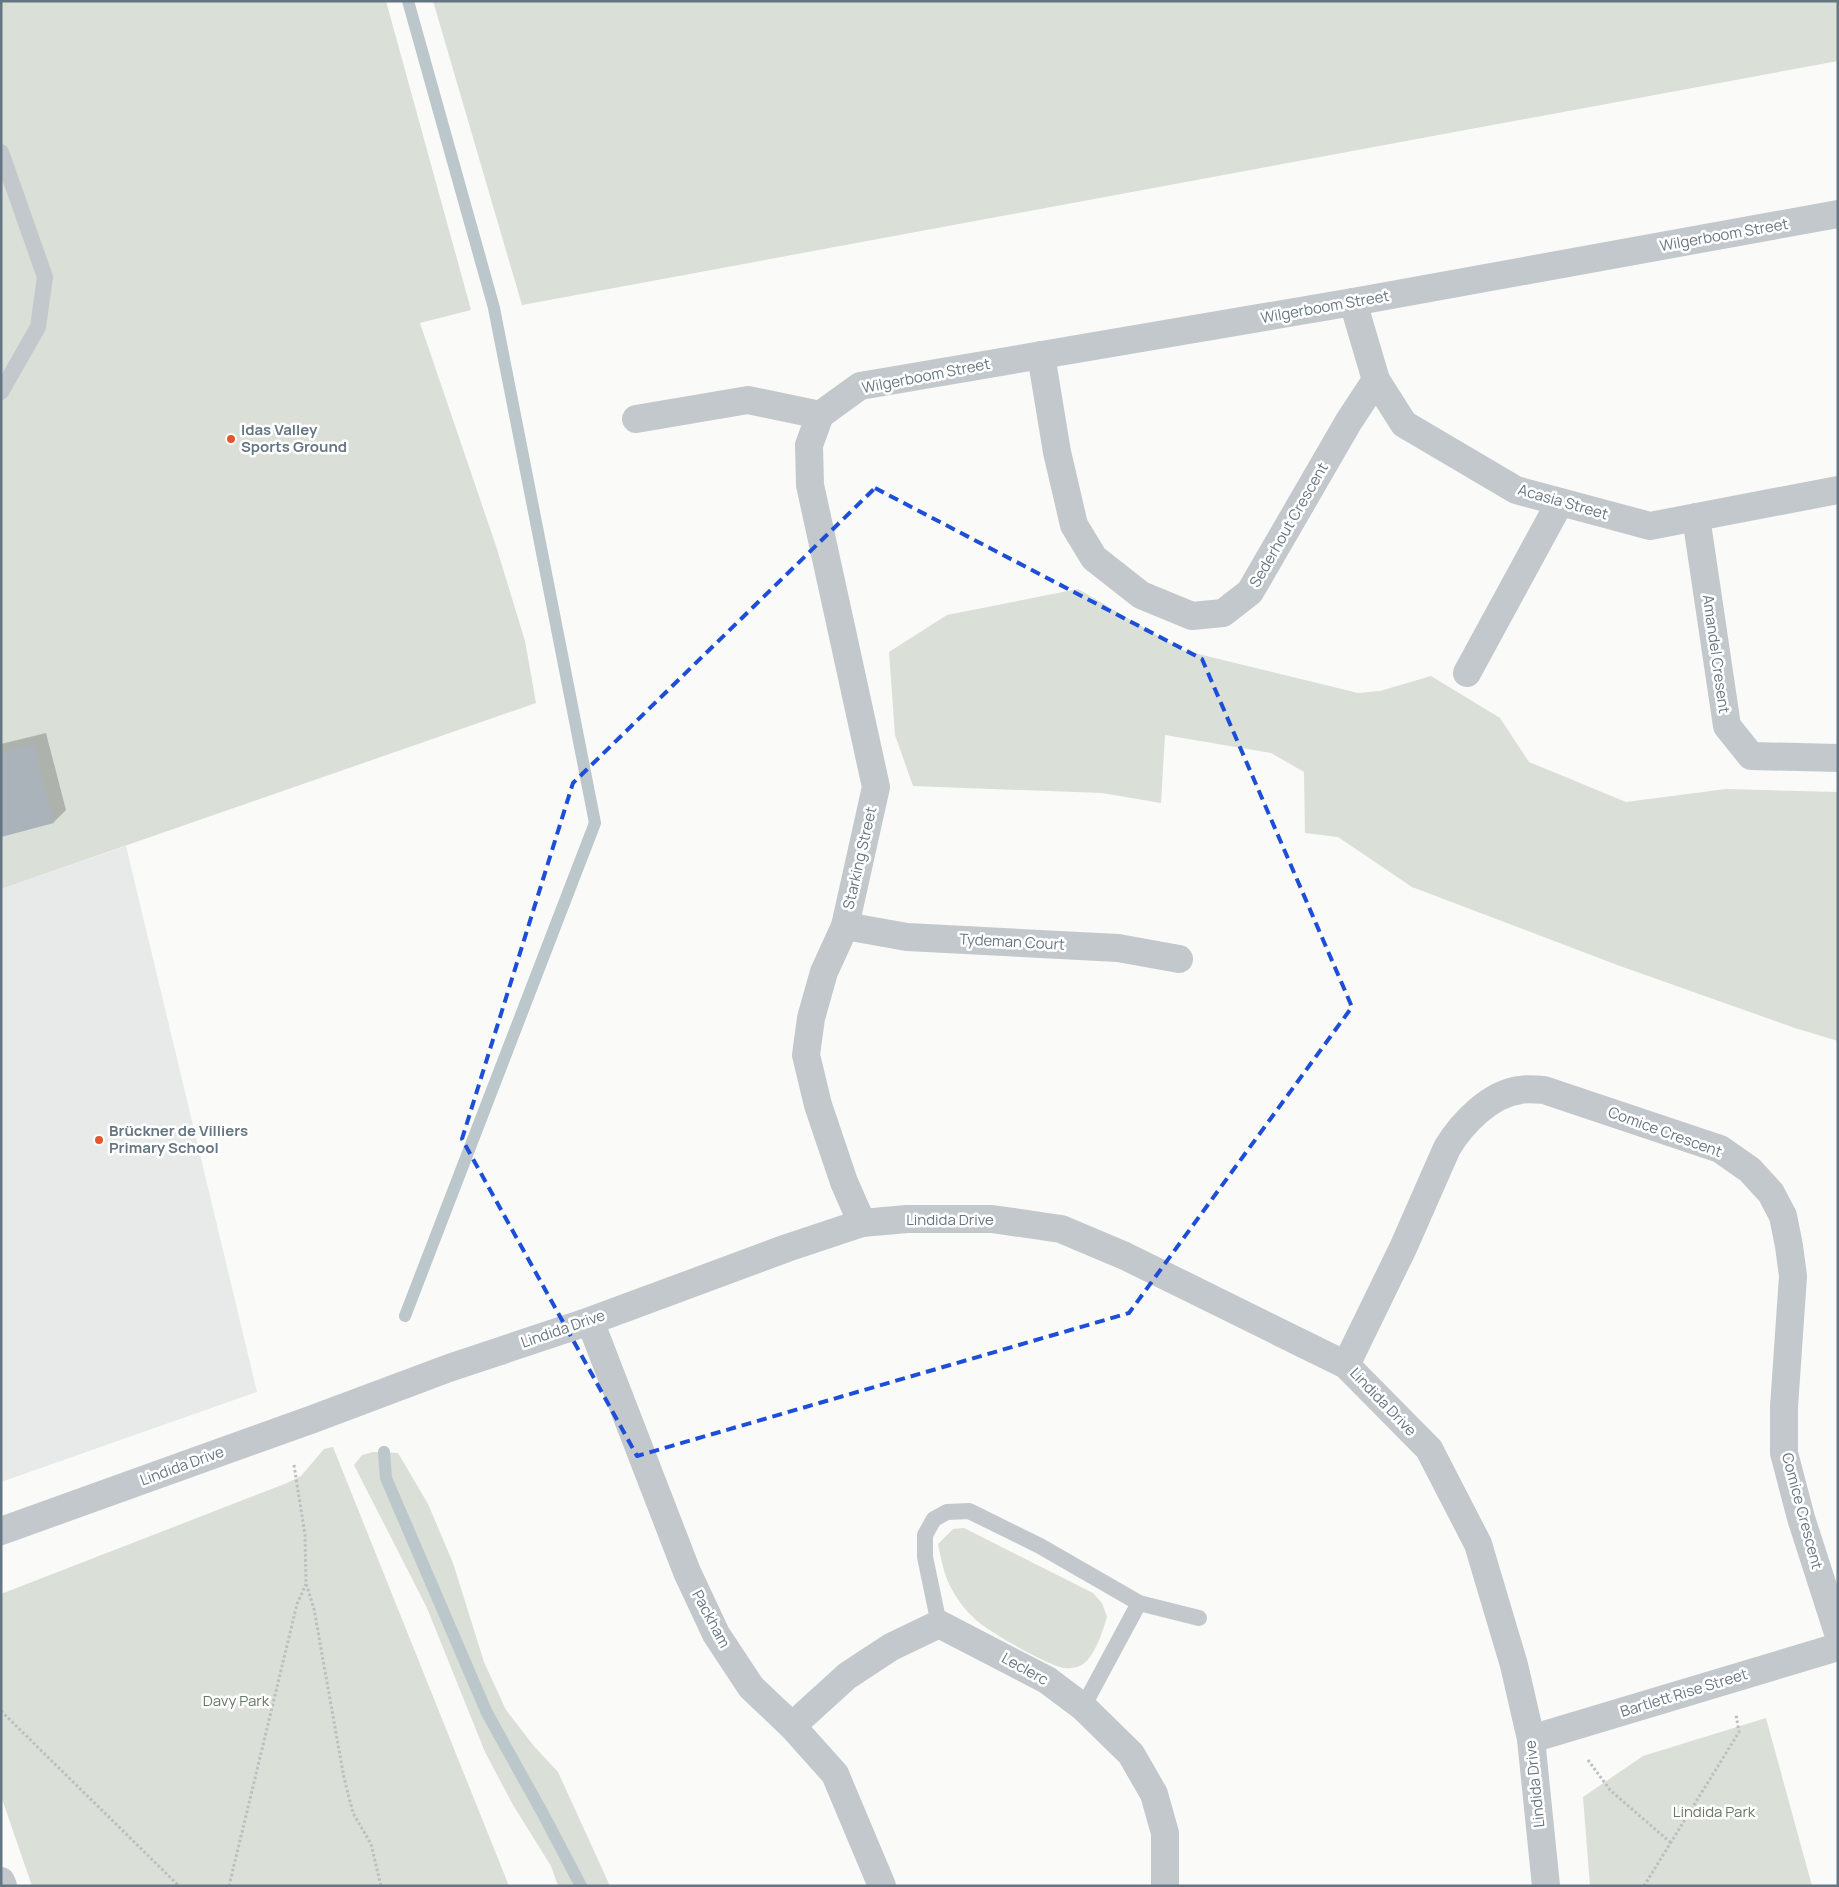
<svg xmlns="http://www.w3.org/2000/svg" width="1839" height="1887" viewBox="0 0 1839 1887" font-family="Manrope,sans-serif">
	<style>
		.built { fill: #e8e9e9 }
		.green { fill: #dadfd7 }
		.shadow { fill: #0003 }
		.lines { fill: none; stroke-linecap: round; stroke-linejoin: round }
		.stream { stroke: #bbc7cb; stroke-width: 12 }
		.building { fill: #aab3b9 }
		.path { stroke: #bbbfc2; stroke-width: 3; stroke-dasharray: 2.5 2.5; stroke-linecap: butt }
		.service { stroke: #c3c8cc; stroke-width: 16 }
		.minor { stroke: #c3c8cc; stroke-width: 28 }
		.marked { fill: none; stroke: #1d4ed8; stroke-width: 4; stroke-dasharray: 10 6; stroke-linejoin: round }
		.poi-dot { fill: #e4572e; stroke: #fff; stroke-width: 2 }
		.labels { text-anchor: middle; stroke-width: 5; stroke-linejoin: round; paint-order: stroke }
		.street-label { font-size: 15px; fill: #657683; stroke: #fff }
		.poi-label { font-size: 15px; font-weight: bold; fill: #657683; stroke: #fff; text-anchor: start }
		.park-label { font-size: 15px; fill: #687a64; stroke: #fff }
	</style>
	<rect width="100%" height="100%" fill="#fafaf8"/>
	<!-- built -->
	<path class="built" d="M126,846l131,546 -256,90v-593z"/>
	<!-- green -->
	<g class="green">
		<path d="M1,1h385l85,309 -51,13 76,223 29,95 11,62 -535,186z"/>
		<path d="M433,1h1405v60l-1316,244z"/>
		<path d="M1078,589l104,61 176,43 22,-2 51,-15 69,42 29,44 97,40 100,-13 112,3v249l-43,-13 -175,-62 -208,-79 -74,-50 -33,-4 -1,-61 -33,-19 -106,-18 -4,68 -59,-10 -189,-7 -18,-51 -6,-83 58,-37z"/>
		<path d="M333,1447l176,439h-477l-31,-90v-202l286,-111 14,-7 23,-27z"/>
		<path d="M373,1452l25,1 30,51 25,59 31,99 22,48 27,35 25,27 52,114h-52l-7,-20 -38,-61 -28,-53 -58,-144 -73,-143 8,-10z"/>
		<path d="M964,1528l129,65 9,10 5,14c-4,13 -12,39 -24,47 -4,3 -13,5 -18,4 -11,0 -61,-28 -72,-36 -9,-5 -20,-14 -27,-22 -19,-24 -22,-36 -28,-66l15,-15z"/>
		<path d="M1766,1718l46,168h-222l-7,-89 60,-41z"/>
	</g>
	<!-- shadow -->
	<path class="shadow" d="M46,733l20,77 -12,12 -53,13v-91z"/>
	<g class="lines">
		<!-- stream -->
		<g class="stream">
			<path d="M405,1316l190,-493 -101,-515 -86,-307"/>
			<path d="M384,1452l2,26 101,235 55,99 39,74"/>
		</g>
	</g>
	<!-- building -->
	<path class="building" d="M34,744l20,79 -53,14v-84z"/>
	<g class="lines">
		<!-- path -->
		<g class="path">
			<path d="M294,1465l11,70 1,48 8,26 30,169 9,35 18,31 10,42"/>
			<path d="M1,1711l178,175"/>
			<path d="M1588,1760l22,30 61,53"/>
			<path d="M229,1886l68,-282 9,-20"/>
			<path d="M1644,1886l95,-154 -3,-17"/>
		</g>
		<!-- service -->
		<g class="service">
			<path d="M1,152l44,125 -7,50 -37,65"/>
			<path d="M939,1624l-14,-67v-22l9,-16 13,-7 22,-1 71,35 99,57 60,15"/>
			<path d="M1083,1707l56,-104"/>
		</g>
		<!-- minor -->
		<g class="minor">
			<path d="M1353,302l23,78 28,44 112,66 134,36 188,-36"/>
			<path d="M1041,355l16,97 17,73 20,33 47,37 51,21 31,-3 27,-21 99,-171 27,-41"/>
			<path d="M636,419l112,-19 72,15"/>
			<path d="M1696,517l31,209 24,30 87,2"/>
			<path d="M1467,673l93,-171"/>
			<path d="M845,926l62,11 211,11 61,11"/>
			<path d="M862,1223l-18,-41 -26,-77 -12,-50 5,-37 13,-46 21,-46 31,-139 -66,-302 -1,-40 11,-30 40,-29 493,-84 485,-88"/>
			<path d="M590,1321l97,251 29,62 35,53 41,39 43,48 47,112"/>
			<path d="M1346,1365l57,-117 44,-100c15,-25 43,-54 73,-58 8,-2 16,0 24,0l176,59 30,21 21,23 12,23 6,30 4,30 -9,131v46l17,65 37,115"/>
			<path d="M1,1531l312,-112 136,-51 141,-47 197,-73 75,-25 45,-4h85l69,10 64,27 221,109 83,84 49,95 36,121 17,74 15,147"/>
			<path d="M792,1726l55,-50 44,-29 48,-23 108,56 36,27 48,47 23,40 11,39v53"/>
			<path d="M1531,1739l307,-92"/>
			<path d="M1,1881l2,5"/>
		</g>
	</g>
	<!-- marked area -->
	<path class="marked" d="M875,488l327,171 150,348 -223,306 -492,143 -175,-317 111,-356z"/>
	<!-- markers -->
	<g class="poi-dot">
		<circle cx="231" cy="439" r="5"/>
		<circle cx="99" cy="1140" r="5"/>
	</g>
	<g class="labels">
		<!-- street labels -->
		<g class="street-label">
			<text transform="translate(1724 235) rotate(-10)" y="5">Wilgerboom Street</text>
			<text transform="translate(1325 307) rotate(-10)" y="5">Wilgerboom Street</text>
			<text transform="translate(926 376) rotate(-11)" y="5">Wilgerboom Street</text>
			<text transform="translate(1563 502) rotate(16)" y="5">Acasia Street</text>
			<text transform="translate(1289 525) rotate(-60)" y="5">Sederhout Crescent</text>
			<text transform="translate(1716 654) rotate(82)" y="5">Amandel Cresent</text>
			<text transform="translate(860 858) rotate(-77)" y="5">Starking Street</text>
			<text transform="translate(1012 942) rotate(3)" y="5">Tydeman Court</text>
			<text transform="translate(1665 1132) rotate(20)" y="5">Comice Crescent</text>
			<text x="950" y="1225">Lindida Drive</text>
			<text transform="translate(563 1329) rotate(-19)" y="5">Lindida Drive</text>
			<text transform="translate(1383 1402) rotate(46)" y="5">Lindida Drive</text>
			<text transform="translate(182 1466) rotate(-20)" y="5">Lindida Drive</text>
			<text transform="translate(1802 1511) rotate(75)" y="5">Comice Crescent</text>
			<text transform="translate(711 1619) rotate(62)" y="5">Packham</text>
			<text transform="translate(1025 1669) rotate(29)" y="5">Leclerc</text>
			<text transform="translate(1684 1693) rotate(-17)" y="5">Bartlett Rise Street</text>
			<text transform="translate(1535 1784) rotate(-96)" y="5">Lindida Drive</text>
		</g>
		<!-- poi labels -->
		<g class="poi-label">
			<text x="241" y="435">Idas Valley<tspan x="241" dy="17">Sports Ground</tspan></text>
			<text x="109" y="1136">Brückner de Villiers<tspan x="109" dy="17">Primary School</tspan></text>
		</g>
		<!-- park labels -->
		<g class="park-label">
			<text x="236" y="1706">Davy Park</text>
			<text x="1714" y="1817">Lindida Park</text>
		</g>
	</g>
	<!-- border -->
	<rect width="1839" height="1887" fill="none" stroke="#657683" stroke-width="5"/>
</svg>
